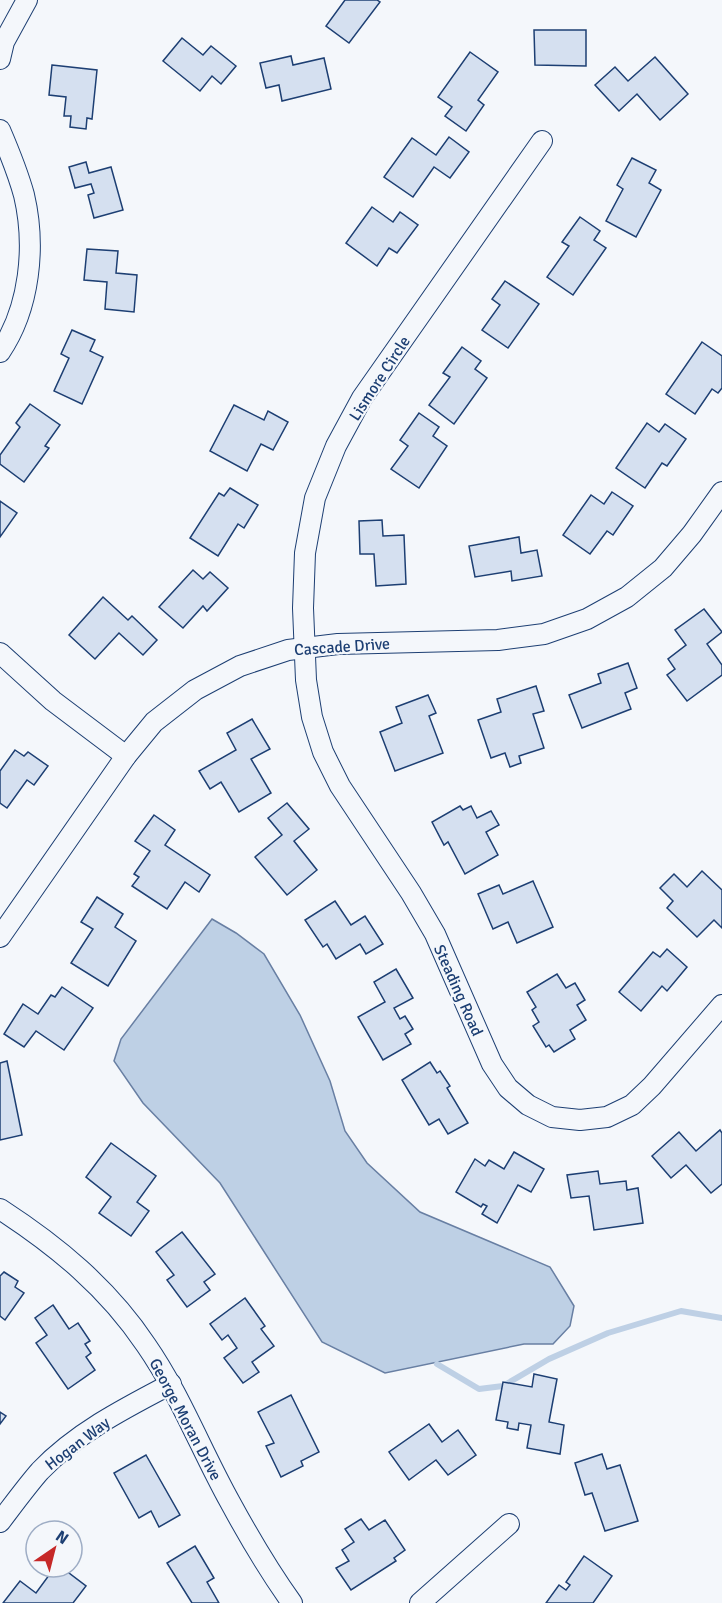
<svg xmlns="http://www.w3.org/2000/svg" width="722" height="1603" viewBox="0 0 722 1603" font-family="Signika,sans-serif">
	<style>
		.water { fill: #bed0e5; stroke: #687fa3; stroke-width: 1.5 }
		.lines { fill: none; stroke-linecap: round; stroke-linejoin: round }
		.stream { stroke: #bed0e5; stroke-width: 6 }
		.building { fill: #d5e0f0; stroke: #1d3f73; stroke-width: 1.5 }
		.minor-casing { stroke: #1d3f73; stroke-width: 22 }
		.minor { stroke: #f4f7fb; stroke-width: 20 }
		.labels { text-anchor: middle; stroke-width: 4.5; stroke-linejoin: round; paint-order: stroke }
		.street-label { font-size: 16px; fill: #1d3f73; stroke: #f4f7fb }
	</style>
	<rect width="100%" height="100%" fill="#f4f7fb"/>
	<!-- water -->
	<path class="water" d="M212,919l24,14 28,21 36,61 30,66 15,50 22,32 53,49 130,55 24,39 -4,20 -17,18h-29l-139,29 -63,-31 -102,-159 -77,-80 -29,-42 7,-22z"/>
	<g class="lines">
		<!-- stream -->
		<path class="stream" d="M437,1364l42,25 24,-3 46,-27 59,-26 73,-22 41,7"/>
	</g>
	<!-- building -->
	<g class="building">
		<path d="M345,0h32l3,2 -31,41 -23,-17z"/>
		<path d="M534,30h52v36l-51,-1z"/>
		<path d="M182,38l21,17 8,-9 25,20 -15,18 -9,-8 -12,15 -37,-30z"/>
		<path d="M470,52l28,20 -20,28 6,5 -18,26 -21,-15 7,-9 -14,-10z"/>
		<path d="M291,56l2,9 31,-7 7,31 -49,12 -3,-16 -13,3 -6,-25z"/>
		<path d="M655,57l33,37 -28,26 -23,-26 -18,17 -24,-26 20,-18 13,14z"/>
		<path d="M52,65l45,5 -5,49 -5,-1 -1,11 -16,-2 1,-11h-7l2,-19 -17,-2z"/>
		<path d="M449,137l20,15 -19,26 -16,-11 -21,30 -29,-20 28,-39 24,17z"/>
		<path d="M632,158l24,12 -7,13 12,7 -25,47 -30,-16 17,-32 -6,-4z"/>
		<path d="M86,162l3,11 22,-6 12,43 -29,8 -6,-23 6,-2 -3,-9 -16,4 -6,-21z"/>
		<path d="M372,207l21,15 7,-10 18,13 -21,28 -8,-5 -12,18 -31,-23z"/>
		<path d="M580,217l20,14 -6,9 12,8 -33,47 -26,-18 22,-31 -7,-4z"/>
		<path d="M87,249l31,2 -2,22 21,2 -3,37 -29,-3 2,-27 -23,-2z"/>
		<path d="M505,281l34,23 -31,44 -26,-18 18,-25 -8,-6z"/>
		<path d="M72,330l23,10 -5,11 13,6 -21,47 -28,-13 15,-33 -8,-4z"/>
		<path d="M702,342l20,14v32l-4,5 -6,-4 -17,25 -29,-20z"/>
		<path d="M462,347l19,14 -6,8 12,9 -33,46 -25,-19 21,-28 -7,-4z"/>
		<path d="M30,404l30,21 -15,21 4,2 -25,34 -24,-18v-9l20,-28 -4,-4z"/>
		<path d="M234,405l30,15 4,-9 20,11 -15,28 -12,-6 -14,27 -37,-20z"/>
		<path d="M419,413l20,14 -6,9 14,10 -28,42 -28,-19 17,-23 -8,-6z"/>
		<path d="M647,423l12,9 6,-8 21,15 -19,27 -5,-3 -17,25 -29,-20z"/>
		<path d="M230,488l28,17 -14,23 -6,-4 -20,32 -28,-18 29,-45 5,3z"/>
		<path d="M612,492l21,14 -20,29 -6,-4 -17,23 -27,-19 28,-40 13,9z"/>
		<path d="M0,501l17,12 -17,24z"/>
		<path d="M382,520l1,16 21,-1 2,49 -30,2 -2,-32h-14l-1,-33z"/>
		<path d="M519,537l2,16 16,-3 5,26 -30,5 -1,-10 -36,6 -6,-31z"/>
		<path d="M193,570l10,9 7,-7 18,16 -21,23 -4,-5 -20,22 -24,-21z"/>
		<path d="M103,597l25,23 4,-4 25,24 -14,15 -24,-22 -24,26 -26,-24z"/>
		<path d="M704,609l18,23 -15,12 15,21v10l-35,26 -20,-26 8,-6 -7,-10 18,-14 -11,-15z"/>
		<path d="M628,663l9,25 -12,5 6,16 -49,19 -13,-33 32,-12 -3,-9z"/>
		<path d="M536,686l8,25 -11,3 11,34 -25,8 2,7 -11,4 -5,-14 -14,5 -13,-38 23,-8 -4,-13z"/>
		<path d="M428,695l8,18 -7,3 14,37 -48,18 -15,-39 22,-9 -6,-16z"/>
		<path d="M252,719l18,30 -19,10 20,34 -32,19 -18,-30 -11,7 -11,-18 37,-21 -9,-17z"/>
		<path d="M15,750l9,6 4,-4 20,14 -14,19 -7,-5 -20,28 -7,-5v-32z"/>
		<path d="M287,803l22,26 -15,12 23,29 -30,25 -32,-38 27,-22 -14,-17z"/>
		<path d="M460,806l3,4 8,-4 6,12 14,-7 8,14 -13,7 12,23 -33,19 -17,-32 -4,3 -12,-23z"/>
		<path d="M154,815l21,15 -10,15 45,30 -11,17 -14,-10 -18,27 -35,-23 7,-9 -5,-3 16,-23 -15,-10z"/>
		<path d="M702,871l20,19v38l-8,-8 -17,17 -30,-29 6,-7 -13,-13 14,-14 13,13z"/>
		<path d="M533,881l20,46 -36,16 -9,-21 -15,7 -15,-35 21,-9 4,9z"/>
		<path d="M97,897l26,17 -8,13 21,14 -28,45 -37,-23 22,-34 -12,-7z"/>
		<path d="M335,901l16,24 14,-9 18,28 -17,10 -6,-10 -24,15 -9,-15 -4,3 -18,-27z"/>
		<path d="M667,949l20,18 -20,24 -5,-5 -21,25 -22,-19 34,-40 7,5z"/>
		<path d="M396,969l17,29 -19,10 6,11 5,-3 8,13 -8,5 6,10 -28,16 -25,-43 27,-15 -11,-20z"/>
		<path d="M557,974l9,14 9,-5 10,17 -8,5 9,15 -16,10 5,9 -21,13 -5,-7 -3,2 -13,-21 6,-4 -7,-12 4,-3 -9,-15z"/>
		<path d="M62,987l31,21 -29,42 -28,-19 -12,16 -20,-13 19,-30 15,10 13,-19 4,2z"/>
		<path d="M7,1061l15,74 -22,5v-77z"/>
		<path d="M430,1062l7,11 3,-2 10,15 -3,2 21,35 -20,11 -9,-15 -10,6 -27,-45z"/>
		<path d="M720,1130l2,3v51l-11,9 -25,-28 -15,13 -19,-22 27,-24 17,19z"/>
		<path d="M111,1143l45,33 -19,26 12,9 -18,25 -32,-23 12,-16 -25,-20z"/>
		<path d="M514,1152l30,17 -13,23 -13,-7 -21,38 -15,-9 5,-8 -4,-2 -2,3 -25,-15 19,-33 10,7 4,-6 15,9z"/>
		<path d="M598,1171l2,13 26,-3 1,9 11,-2 5,35 -49,7 -5,-34 -18,2 -4,-23z"/>
		<path d="M182,1232l33,42 -11,8 6,8 -23,17 -20,-27 7,-5 -18,-23z"/>
		<path d="M4,1272l14,9 -3,6 9,6 -19,27 -5,-4v-40z"/>
		<path d="M245,1298l20,28 -4,3 13,17 -22,16 7,10 -16,11 -19,-25 13,-10 -9,-13 -6,5 -12,-16z"/>
		<path d="M53,1305l16,24 9,-6 12,18 -5,3 6,9 -5,4 9,13 -27,19 -32,-46 11,-8 -12,-17z"/>
		<path d="M534,1374l23,5 -8,43 15,3 -4,29 -33,-6 4,-23 -12,-2 -1,7 -11,-2 1,-6 -12,-2 7,-38 29,5z"/>
		<path d="M291,1395l28,57 -18,9 2,5 -22,11 -15,-31 8,-3 -16,-31z"/>
		<path d="M0,1412l6,4 -6,8z"/>
		<path d="M429,1424l13,18 16,-12 18,25 -28,20 -12,-15 -27,20 -20,-28z"/>
		<path d="M602,1454l5,15 13,-4 18,56 -33,10 -13,-38 -7,2 -10,-32z"/>
		<path d="M146,1455l34,60 -21,12 -8,-16 -12,7 -25,-45z"/>
		<path d="M361,1519l8,11 16,-10 20,30 -11,8 2,3 -45,29 -15,-22 13,-7 -7,-11 12,-8 -9,-13z"/>
		<path d="M195,1546l19,32 -7,4 12,21h-27l-25,-40z"/>
		<path d="M584,1556l28,20 -19,27h-47l13,-18 7,5 4,-5 -4,-3z"/>
		<path d="M55,1567h6l25,19 -13,17h-70l17,-22 16,12z"/>
	</g>
	<g class="lines">
		<!-- minor casing -->
		<g class="minor-casing">
			<g id="minor">
				<path d="M0,59l4,-17 23,-42"/>
				<path d="M0,130c9,21 18,43 24,65 12,51 6,113 -24,157"/>
				<path d="M542,141l-180,257 -26,48 -21,52 -10,55 -2,55 3,72 6,37 11,35 17,34 71,107 24,41 57,130 16,24 20,17 24,12 28,3 27,-3 25,-12 20,-19 70,-81"/>
				<path d="M0,653l53,48 73,55"/>
				<path d="M0,937l126,-181 28,-34 41,-32 45,-24 48,-16 50,-6 160,-4 46,-6 43,-15 40,-22 36,-29 29,-34 30,-42"/>
				<path d="M0,1209c57,37 108,79 146,136 34,49 55,105 84,157 19,35 39,69 62,101"/>
				<path d="M0,1522c13,-17 26,-35 40,-51 36,-38 85,-63 131,-87"/>
				<path d="M420,1603l89,-79"/>
			</g>
		</g>
		<!-- minor -->
		<use href="#minor" class="minor"/>
	</g>
	<g class="labels">
		<!-- street labels -->
		<g class="street-label">
			<text transform="translate(379 378) rotate(-57)" y="6">Lismore Circle</text>
			<text transform="translate(342 646) rotate(-4)" y="6">Cascade Drive</text>
			<text transform="translate(459 990) rotate(66)" y="6">Steading Road</text>
			<text transform="translate(186 1419) rotate(62)" y="6">George Moran Drive</text>
			<text transform="translate(77 1443) rotate(-37)" y="6">Hogan Way</text>
		</g>
	</g>
	<!-- north arrow -->
	<g transform="translate(54 1549) rotate(35)"><circle r="28" fill="#f4f7fb" stroke="#9eadc5" stroke-width="1.5"/>
	<path d="M0-4.5L10 22L0 15L-10 22Z" fill="#c62828"/>
	<text y="-9" font-size="16" font-weight="bold" text-anchor="middle" fill="#1d3f73">N</text>
	</g>
</svg>
